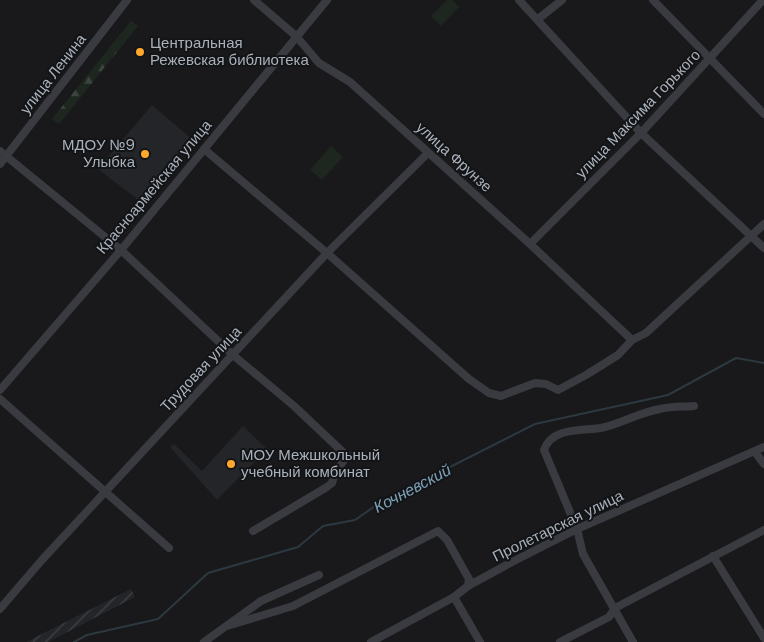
<svg xmlns="http://www.w3.org/2000/svg" width="764" height="642" viewBox="0 0 764 642" font-family="'DM Sans',sans-serif">
	<style>
		.built { fill: #242528 }
		.industrial { fill: url(#industrial-furrows) }
		.forest { fill: url(#forest-firs) }
		.garden { fill: #1e271f }
		.lines { fill: none; stroke-linecap: round; stroke-linejoin: round }
		.stream { stroke: #2d3941; stroke-width: 2 }
		.minor { stroke: #393b41; stroke-width: 8 }
		.poi-dot { fill: #ffa82d; stroke: #131416; stroke-width: 2 }
		.labels { text-anchor: middle; stroke-width: 4; stroke-linejoin: round; paint-order: stroke }
		.poi-label { font-size: 15px; fill: #aab1bc; stroke: #131416; text-anchor: start }
		.street-label { font-size: 15px; fill: #aab1bc; stroke: #131416 }
		.water-label { font-size: 16px; font-style: italic; fill: #7ea2ba; stroke: #131416 }
	</style>
	<defs>
		<pattern id="industrial-furrows" width="10" height="10" patternUnits="userSpaceOnUse" patternTransform="scale(1.25)"><rect width="10" height="10" fill="#242528"/><path d="M-1 1l2-2M0 10L10 0M9 11l2-2" fill="none" stroke="#414245"/></pattern>
		<pattern id="forest-firs" width="22" height="20" patternUnits="userSpaceOnUse" patternTransform="scale(1.25)"><rect width="22" height="20" fill="#1e271f"/><path d="M5 1l3.5 6h-7zM16 11l3.5 6h-7z" fill="#3c443e"/></pattern>
	</defs>
	<rect width="100%" height="100%" fill="#19191b"/>
	<!-- built -->
	<g class="built">
		<path d="M152,105l40,34 -51,63 -43,-33z"/>
		<path d="M243,426l24,23 -50,51 -47,-53 4,-3 28,27z"/>
	</g>
	<!-- industrial -->
	<path class="industrial" d="M131,589l4,8 -87,45h-22z"/>
	<!-- forest -->
	<path class="forest" d="M131,21l7,5 -79,98 -7,-5z"/>
	<!-- garden -->
	<g class="garden">
		<path d="M447,0h5l7,7 -18,19 -10,-10z"/>
		<path d="M331,146l12,11 -21,23 -12,-10z"/>
	</g>
	<g class="lines">
		<!-- stream -->
		<path class="stream" d="M74,642l13,-7 71,-16 50,-46 90,-26 25,-21 32,-6 26,-18 154,-78 133,-29 68,-37 28,5"/>
		<!-- minor -->
		<g class="minor">
			<path d="M254,0l42,36 23,27 31,19 180,162 102,96"/>
			<path d="M519,0l122,133 123,115"/>
			<path d="M653,0l111,114"/>
			<path d="M538,19l24,-19"/>
			<path d="M204,149l123,104 142,126 20,14 12,3 34,-13 11,1 12,6 28,-15 32,-20 14,-15 14,-7 118,-109"/>
			<path d="M0,151l121,99 112,105 61,51 53,50 14,2"/>
			<path d="M0,164l127,-164"/>
			<path d="M530,244l111,-111 122,-133"/>
			<path d="M0,390l121,-140 206,-250"/>
			<path d="M0,399l169,149"/>
			<path d="M755,452l9,12"/>
			<path d="M253,531l74,-44 5,-4 3,-10 12,-17"/>
			<path d="M713,556l51,82"/>
			<path d="M454,597l26,45"/>
			<path d="M0,609l41,-48 64,-69 222,-239 101,-100"/>
			<path d="M227,626l66,-20 145,-75 9,9 22,39 -1,7"/>
			<path d="M204,642l57,-41 58,-26"/>
			<path d="M371,642l83,-45 14,-11 44,-24 65,-33 187,-82"/>
			<path d="M560,642l49,-25 6,-9 149,-78"/>
			<path d="M633,642l-50,-88 -6,-25 -33,-79c8,-23 38,-19 57,-22 20,-4 39,-16 59,-19 11,-3 23,-2 34,-3"/>
		</g>
	</g>
	<!-- markers -->
	<g class="poi-dot">
		<circle cx="140" cy="52" r="5"/>
		<circle cx="145" cy="154" r="5"/>
		<circle cx="231" cy="464" r="5"/>
	</g>
	<g class="labels">
		<!-- poi labels -->
		<g class="poi-label">
			<text x="150" y="48">Центральная<tspan x="150" dy="17">Режевская библиотека</tspan></text>
			<text x="135" y="150" text-anchor="end">МДОУ №9<tspan x="135" dy="17">Улыбка</tspan></text>
			<text x="241" y="460">МОУ Межшкольный<tspan x="241" dy="17">учебный комбинат</tspan></text>
		</g>
		<!-- street labels -->
		<g class="street-label">
			<text transform="translate(53 74) rotate(-52)" y="5">улица Ленина</text>
			<text transform="translate(638 114) rotate(-46)" y="5">улица Максима Горького</text>
			<text transform="translate(454 157) rotate(42)" y="5">улица Фрунзе</text>
			<text transform="translate(154 187) rotate(-50)" y="5">Красноармейская улица</text>
			<text transform="translate(201 369) rotate(-47)" y="5">Трудовая улица</text>
			<text transform="translate(558 526) rotate(-26)" y="5">Пролетарская улица</text>
		</g>
		<!-- water labels -->
		<g class="water-label">
			<text transform="translate(412 488) rotate(-28)" y="6">Кочневский</text>
		</g>
	</g>
</svg>
